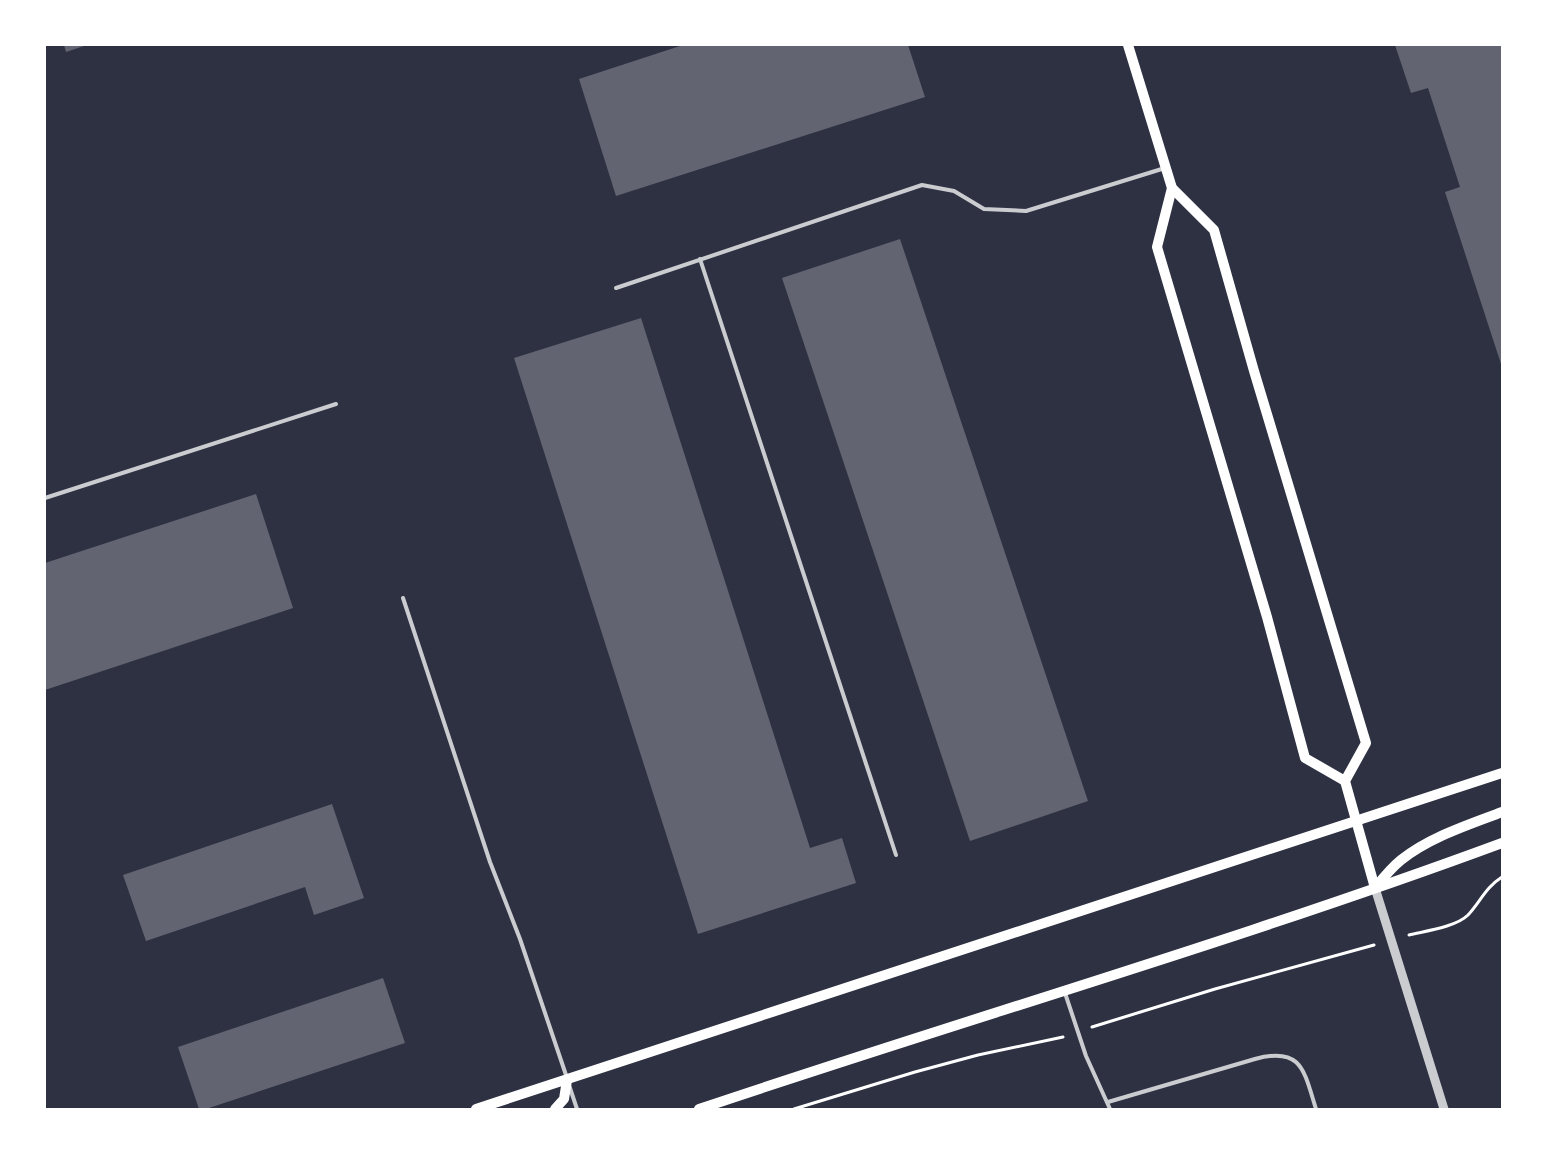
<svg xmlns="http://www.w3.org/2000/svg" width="1547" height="1154" viewBox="0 0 1547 1154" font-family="Lora,serif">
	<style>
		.building { fill: #626471 }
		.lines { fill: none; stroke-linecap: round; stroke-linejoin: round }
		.path { stroke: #fff; stroke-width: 3 }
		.service { stroke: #caccd0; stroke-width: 4 }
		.tertiary { stroke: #caccd0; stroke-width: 9 }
		.secondary { stroke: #fff; stroke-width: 10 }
	</style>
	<rect width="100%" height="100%" fill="#2d3142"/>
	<!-- building -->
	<g class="building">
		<path d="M64,45h23l-21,7z"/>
		<path d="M683,45h225l17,52 -309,99 -37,-117z"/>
		<path d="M1395,45h107v322l-57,-175 15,-5 -32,-99 -17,5z"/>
		<path d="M900,239l188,562 -118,40 -188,-563z"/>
		<path d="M641,318l169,530 32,-10 14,45 -158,51 -184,-576z"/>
		<path d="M256,494l37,114 -248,82v-127z"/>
		<path d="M332,804l32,94 -50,17 -9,-28 -159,54 -23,-66z"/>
		<path d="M383,978l22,65 -199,66h-7l-21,-62z"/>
	</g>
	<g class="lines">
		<!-- path -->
		<g class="path">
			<path d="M1409,935c16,-4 47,-8 59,-20 12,-13 18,-28 34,-38"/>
			<path d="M1092,1027l123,-38 159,-44"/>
			<path d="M794,1109l121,-37 63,-17 85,-18"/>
		</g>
		<!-- service -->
		<g class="service">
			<path d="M700,259l196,596"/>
			<path d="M616,288l306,-103 32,6 30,18 42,2 139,-43"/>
			<path d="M45,498l291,-94"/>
			<path d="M403,598l87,264 30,77 47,139"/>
			<path d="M1065,993l21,63 24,53"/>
			<path d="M569,1085l8,24"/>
			<path d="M1108,1102l147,-43c47,-13 49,12 61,50"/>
		</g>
		<!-- tertiary -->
		<path class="tertiary" d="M1375,888l69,221"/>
		<!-- secondary -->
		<g class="secondary">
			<path d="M1128,45l44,143 42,42 40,141 112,372 -21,38 30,107"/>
			<path d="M1172,188l-15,59 110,370 38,141 40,23"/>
			<path d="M1375,888c8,-10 16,-20 26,-28 29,-23 67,-35 101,-48"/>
			<path d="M476,1109l1026,-336"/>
			<path d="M555,1109l9,-10 3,-19"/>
			<path d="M699,1109c267,-90 538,-168 803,-266"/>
		</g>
	</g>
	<!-- border -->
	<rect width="1547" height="1154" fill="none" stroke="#ffffff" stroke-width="92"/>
</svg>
